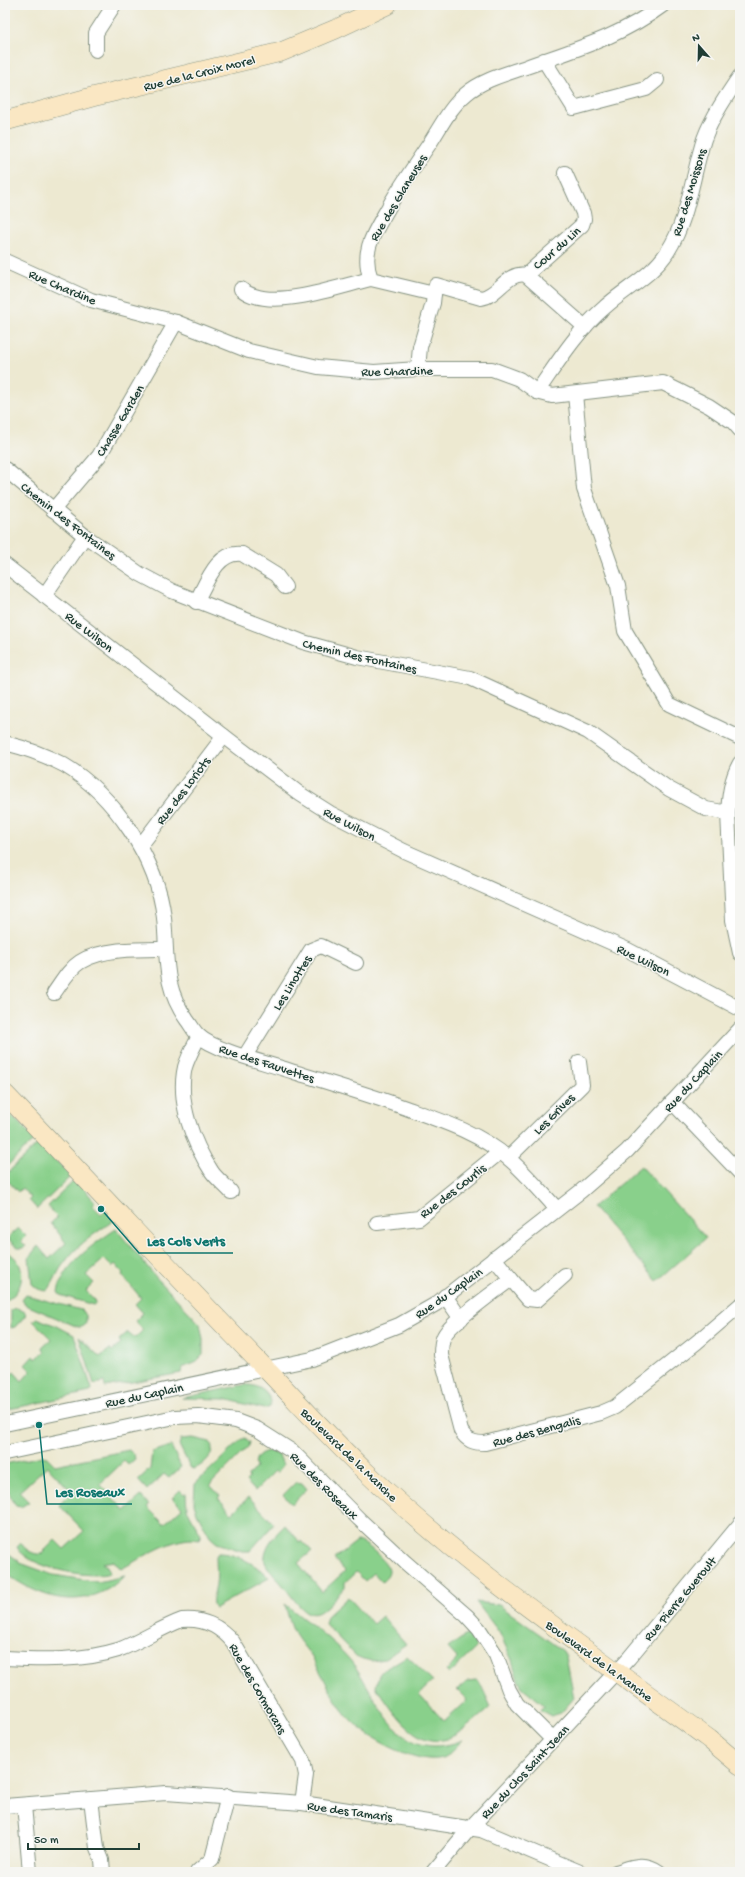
<svg xmlns="http://www.w3.org/2000/svg" width="745" height="1877" viewBox="0 0 745 1877" font-family="'Gochi Hand',sans-serif">
	<style>
		.green { fill: #89d08b; stroke: #548660 }
		.lines { fill: none; stroke-linecap: round; stroke-linejoin: round }
		.street-casing { stroke: #869382; stroke-width: 16 }
		.secondary-casing { stroke: #869382; stroke-width: 20 }
		.street { stroke: #fff; stroke-width: 14 }
		.secondary { stroke: #fae7c3; stroke-width: 19 }
		.labels { text-anchor: middle; stroke-width: 3; stroke-linejoin: round; paint-order: stroke }
		.street-label { font-size: 13px; fill: #1f3d34; stroke: #f6f6f2 }
		.leader { fill: none; stroke: #0f766e; stroke-width: 1.5 }
		.callout-dot { fill: #0f766e; stroke: #f6f6f2; stroke-width: 1.5 }
		.callout-label { font-size: 14px; text-anchor: middle; font-weight: bold; fill: #0f766e; stroke: #f6f6f2; stroke-width: 3; stroke-linejoin: round; paint-order: stroke }
	</style>
	<rect width="100%" height="100%" fill="#f6f6f2"/>
	<filter id="ink" filterUnits="userSpaceOnUse"><feTurbulence type="fractalNoise" baseFrequency=".025" numOctaves="2"/><feDisplacementMap in="SourceGraphic" scale="8" xChannelSelector="R" yChannelSelector="G"/><feConvolveMatrix kernelMatrix="1 2 1 2 8 2 1 2 1" color-interpolation-filters="sRGB"/></filter>
	<filter id="wash" filterUnits="userSpaceOnUse"><feTurbulence type="fractalNoise" baseFrequency=".012" numOctaves="4" result="noise"/><feDisplacementMap in="SourceGraphic" scale="16" xChannelSelector="R" yChannelSelector="G"/><feGaussianBlur stdDeviation="0.9" result="paint"/><feColorMatrix in="noise" values="0 0 0 0 0 0 0 0 0 0 0 0 0 0 0 0 0 1.4 0 .05"/><feComposite in="paint" operator="in"/></filter>
	<g filter="url(#wash)">
		<rect width="100%" height="100%" fill="#ede9d1"/>
		<!-- green -->
		<g class="green">
			<path d="M5,1109l30,30 -30,29z"/>
			<path d="M39,1143l32,33 -34,33 -8,-9 2,-2 -9,-10 -4,4 -9,-10 -4,4v-11z"/>
			<path d="M641,1166l65,72 -49,43 -64,-74z"/>
			<path d="M76,1179l19,23 -3,3 9,9 4,-3 8,10c-17,12 -36,24 -48,41 -7,8 -10,18 -16,27l-3,2 -8,-2 -6,-5 -3,-27 9,-11 11,13 17,-16 -15,-20 6,-6 -9,-11z"/>
			<path d="M18,1228l8,8 -5,5 5,5 -3,2h-5l-9,-8 1,-5z"/>
			<path d="M116,1229l39,47 45,48 3,15v16l-8,8 -13,5 -1,5 -76,14 -1,-5 -10,2 -15,-47 21,20 10,-8 2,2 9,-8 -2,-3 9,-8 7,6 8,-8 -8,-9 8,-8 -8,-9 6,-6 -19,-23 1,-2 -8,-9 -3,3 -8,-8 -18,16 8,8 -8,8 9,9 -1,1 2,2 -3,2 -33,-10 -2,-3c5,-28 36,-48 58,-63z"/>
			<path d="M5,1249c4,4 9,7 12,11 10,15 3,34 -12,41z"/>
			<path d="M26,1295l55,15 5,5v7l-4,5h-4l-52,-22 -4,-5z"/>
			<path d="M17,1308l8,4 1,3 -11,12 -4,1v-18z"/>
			<path d="M36,1318l21,8 17,9 18,54 -2,3 -85,18v-30l9,-8 8,9 9,-10 -6,-6 8,-9 3,3 9,-8 -3,-4 9,-8 -18,-18z"/>
			<path d="M243,1385c12,-1 23,4 28,16l-1,6 -6,2 -39,-10 -43,-1z"/>
			<path d="M193,1438l17,4c7,11 -6,23 -16,27l-4,-2 -11,-22 2,-6z"/>
			<path d="M245,1438l5,4 -1,4 -39,39 10,11 -2,2 14,15 17,-16 25,27 -24,27h-8l-25,-8 -7,-6 -13,-24 -3,-10 1,-19 46,-44z"/>
			<path d="M171,1446l10,21 -12,11 -5,-4 -17,16 -9,-10 12,-11 2,-17z"/>
			<path d="M129,1450l5,5 1,4 -7,6 -4,-4 -24,23 25,27 16,-15 8,9 -2,2 17,17 18,-16 -10,-10 8,-8 4,4 2,-1 1,16 14,26 -2,5c-23,-6 -58,19 -78,29l-7,-8 -12,2 5,3 3,7c-20,7 -84,-6 -93,-26l4,-4c4,7 13,12 20,11l14,-14 9,9 20,-18 -25,-26 13,-13 -25,-26 -28,26 10,10 -8,5 -5,-1 -11,-20v-22l37,-8 5,1 8,8z"/>
			<path d="M269,1451l10,4 4,10 -6,8 -2,-2 -20,20 -9,-10 3,-3 -2,-2 9,-8c-3,-10 4,-16 13,-17z"/>
			<path d="M296,1482l6,1 5,6 -15,15 -9,-9z"/>
			<path d="M285,1525l15,17 2,-1 10,10 -14,12 24,29 23,-21 -11,-12 23,-18c8,0 32,22 32,30 0,5 -4,8 -7,11l-8,-9 -9,8 -9,-9 -11,10v5c-28,30 -32,40 -59,2 -7,-9 -17,-17 -21,-27 -2,-15 10,-27 20,-37z"/>
			<path d="M5,1551l18,13 30,11 45,7 27,-6c-6,4 -11,10 -17,13 -36,21 -72,6 -103,-16z"/>
			<path d="M218,1553c18,0 40,12 51,25l-54,30c-5,-7 -1,-12 0,-19 3,-12 1,-22 1,-33z"/>
			<path d="M348,1597l25,27 9,-8 24,28 -21,15 -13,2 -9,-2 -7,-3 -31,-32 2,-8z"/>
			<path d="M476,1602l23,3 64,46 3,6 8,41 -13,15 -10,3 -11,-6 4,-5 -22,-18 -4,-7 -6,-20 -13,-28z"/>
			<path d="M285,1604c22,18 46,34 65,56 8,9 14,21 20,31 22,39 45,68 93,49 -6,5 -14,16 -21,18 -24,7 -69,-18 -86,-33 -22,-19 -31,-49 -47,-72 -6,-8 -13,-15 -17,-25 -3,-8 -5,-16 -7,-24z"/>
			<path d="M466,1635h5l5,13 -27,26 -3,-3 12,-12 -10,-11z"/>
			<path d="M407,1656l26,25 -14,13 25,27 23,-21 -10,-10 11,-9 8,-1 4,3 11,24c-13,10 -25,23 -40,30 -27,13 -49,-13 -63,-33 -4,-6 -9,-11 -12,-18l3,-11 3,-4z"/>
		</g>
	</g>
	<g filter="url(#ink)">
		<g class="lines">
			<!-- street casing -->
			<g class="street-casing">
				<g id="street">
					<path d="M96,50v-17l18,-28"/>
					<path d="M544,60l30,48 72,-19 11,-9"/>
					<path d="M5,261l86,39 85,22 73,29 69,16 56,5 44,-3h74l27,10 18,13 15,4 111,-13 46,23 24,16 7,8"/>
					<path d="M526,275l56,-50 2,-6 -1,-6 -18,-40"/>
					<path d="M241,289c4,3 9,6 14,7 29,10 86,-10 116,-17"/>
					<path d="M585,327l-59,-52c-19,-4 -28,21 -45,23l-45,-13 -2,9 -63,-15c-12,-31 7,-51 21,-78 12,-20 25,-39 38,-58 11,-17 20,-36 36,-49 16,-14 40,-20 60,-27 50,-18 94,-30 137,-62"/>
					<path d="M418,369l2,-22 13,-44 1,-9"/>
					<path d="M537,392c21,-30 40,-61 68,-85 21,-19 48,-32 63,-56 21,-33 24,-75 36,-112 8,-22 23,-44 36,-63"/>
					<path d="M575,394l9,95 34,97 7,45 44,73 71,34"/>
					<path d="M5,469l80,67 55,38 32,17 131,51 54,15 113,21 118,54 81,57 37,20 22,4"/>
					<path d="M53,510l46,-54 77,-134"/>
					<path d="M5,565l219,171 76,58 30,19 74,38 224,99 112,59"/>
					<path d="M44,596l41,-60"/>
					<path d="M196,602c10,-18 21,-52 46,-48l34,21 9,12"/>
					<path d="M5,743c20,5 40,12 59,22 50,30 94,95 100,153 4,39 -2,67 23,102 4,5 7,12 12,16 16,15 72,28 95,36 36,11 73,22 109,35 36,13 75,25 105,51 18,15 33,34 49,51"/>
					<path d="M740,763c-9,16 -11,33 -12,50l5,107 7,33"/>
					<path d="M141,845l83,-109"/>
					<path d="M54,993c8,-11 15,-24 26,-31 22,-14 60,-13 85,-13"/>
					<path d="M199,1036c-5,10 -11,21 -14,31 -8,35 8,76 27,105 5,7 13,13 19,20"/>
					<path d="M245,1056l66,-106 10,-4 35,17"/>
					<path d="M672,1102l68,71"/>
					<path d="M508,1158l74,-73 -3,-23"/>
					<path d="M377,1223l42,-5 81,-66"/>
					<path d="M494,1258l17,21c-15,12 -59,42 -67,57 -3,6 -3,12 -3,19l20,76c6,10 13,12 24,12l116,-30 14,-6 82,-65 43,-37"/>
					<path d="M511,1279l17,20 9,1 28,-25"/>
					<path d="M445,1296l16,23"/>
					<path d="M5,1424l307,-65 87,-34 37,-21 145,-113 46,-40 113,-122"/>
					<path d="M5,1453l170,-36 23,-1 38,5 21,8 36,23 66,67 46,43 62,54 12,13 17,26 13,35 8,14 36,36"/>
					<path d="M5,1658c37,2 78,3 113,-8 22,-8 42,-22 64,-30 20,-2 38,6 51,22l70,119 3,14 -4,28"/>
					<path d="M91,1799l6,49 5,12 1,12"/>
					<path d="M24,1805l6,67"/>
					<path d="M5,1806l161,-13 136,10 179,27 99,42"/>
					<path d="M197,1872l15,-13 16,-63"/>
					<path d="M433,1872l38,-45 158,-169 111,-134"/>
					<path d="M616,1872c16,-5 28,-11 43,0"/>
				</g>
			</g>
			<!-- secondary casing -->
			<g class="secondary-casing">
				<g id="secondary">
					<path d="M5,121l87,-24 189,-45 55,-23 51,-24"/>
					<path d="M5,1094c87,90 171,182 258,272 35,36 68,73 104,107 105,100 225,180 342,266l31,26"/>
				</g>
			</g>
			<!-- street -->
			<use href="#street" class="street"/>
			<!-- secondary -->
			<use href="#secondary" class="secondary"/>
		</g>
	</g>
	<g class="labels">
		<!-- street labels -->
		<g class="street-label">
			<text transform="translate(199 72) rotate(-14)" y="5">Rue de la Croix Morel</text>
			<text transform="translate(688 192) rotate(-73)" y="5">Rue des Moissons</text>
			<text transform="translate(397 197) rotate(-59)" y="5">Rue des Glaneuses</text>
			<text transform="translate(556 247) rotate(-41)" y="5">Cour du Lin</text>
			<text transform="translate(63 286) rotate(23)" y="5">Rue Chardine</text>
			<text transform="translate(397 370) rotate(-1)" y="5">Rue Chardine</text>
			<text transform="translate(119 420) rotate(-59)" y="5">Chasse Garden</text>
			<text transform="translate(69 520) rotate(38)" y="5">Chemin des Fontaines</text>
			<text transform="translate(90 631) rotate(38)" y="5">Rue Wilson</text>
			<text transform="translate(360 655) rotate(13)" y="5">Chemin des Fontaines</text>
			<text transform="translate(182 790) rotate(-53)" y="5">Rue des Loriots</text>
			<text transform="translate(350 823) rotate(28)" y="5">Rue Wilson</text>
			<text transform="translate(644 959) rotate(26)" y="5">Rue Wilson</text>
			<text transform="translate(291 982) rotate(-58)" y="5">Les Linottes</text>
			<text transform="translate(267 1062) rotate(18)" y="5">Rue des Fauvettes</text>
			<text transform="translate(692 1080) rotate(-47)" y="5">Rue du Caplain</text>
			<text transform="translate(553 1113) rotate(-45)" y="5">Les Grives</text>
			<text transform="translate(452 1190) rotate(-38)" y="5">Rue des Courlis</text>
			<text transform="translate(448 1292) rotate(-35)" y="5">Rue du Caplain</text>
			<text transform="translate(144 1394) rotate(-12)" y="5">Rue du Caplain</text>
			<text transform="translate(536 1430) rotate(-15)" y="5">Rue des Bengalis</text>
			<text transform="translate(350 1454) rotate(44)" y="5">Boulevard de la Manche</text>
			<text transform="translate(325 1485) rotate(45)" y="5">Rue des Roseaux</text>
			<text transform="translate(679 1598) rotate(-50)" y="5">Rue Pierre Gueroult</text>
			<text transform="translate(600 1660) rotate(36)" y="5">Boulevard de la Manche</text>
			<text transform="translate(259 1688) rotate(60)" y="5">Rue des Cormorans</text>
			<text transform="translate(524 1771) rotate(-47)" y="5">Rue du Clos Saint-Jean</text>
			<text transform="translate(350 1810) rotate(8)" y="5">Rue des Tamaris</text>
		</g>
	</g>
	<!-- callouts -->
	<path class="leader" d="M101 1209L139 1253H233M39 1425L47 1504H132"/>
	<g class="callout-dot">
		<circle cx="101" cy="1209" r="4"/>
		<circle cx="39" cy="1425" r="4"/>
	</g>
	<g class="callout-label">
		<text x="186" y="1245">Les Cols Verts</text>
		<text x="90" y="1496">Les Roseaux</text>
	</g>
	<!-- margin -->
	<rect width="745" height="1877" fill="none" stroke="#f6f6f2" stroke-width="20"/>
	<!-- north arrow -->
	<g transform="translate(699 46) rotate(340)" stroke="#f6f6f2" stroke-width="3" paint-order="stroke">
	<path d="M0-3L7 15L0 10L-7 15Z" fill="#1f3d34"/>
	<text y="-6" font-size="11" font-weight="bold" text-anchor="middle" fill="#1f3d34">N</text>
	</g>
	<!-- scale -->
	<path d="M28 1843v6h111v-6" fill="none" stroke="#1f3d34" stroke-width="2"/>
	<text x="34" y="1843" font-size="12" fill="#1f3d34" stroke="#f6f6f2" stroke-width="3" paint-order="stroke">50 m</text>
</svg>
